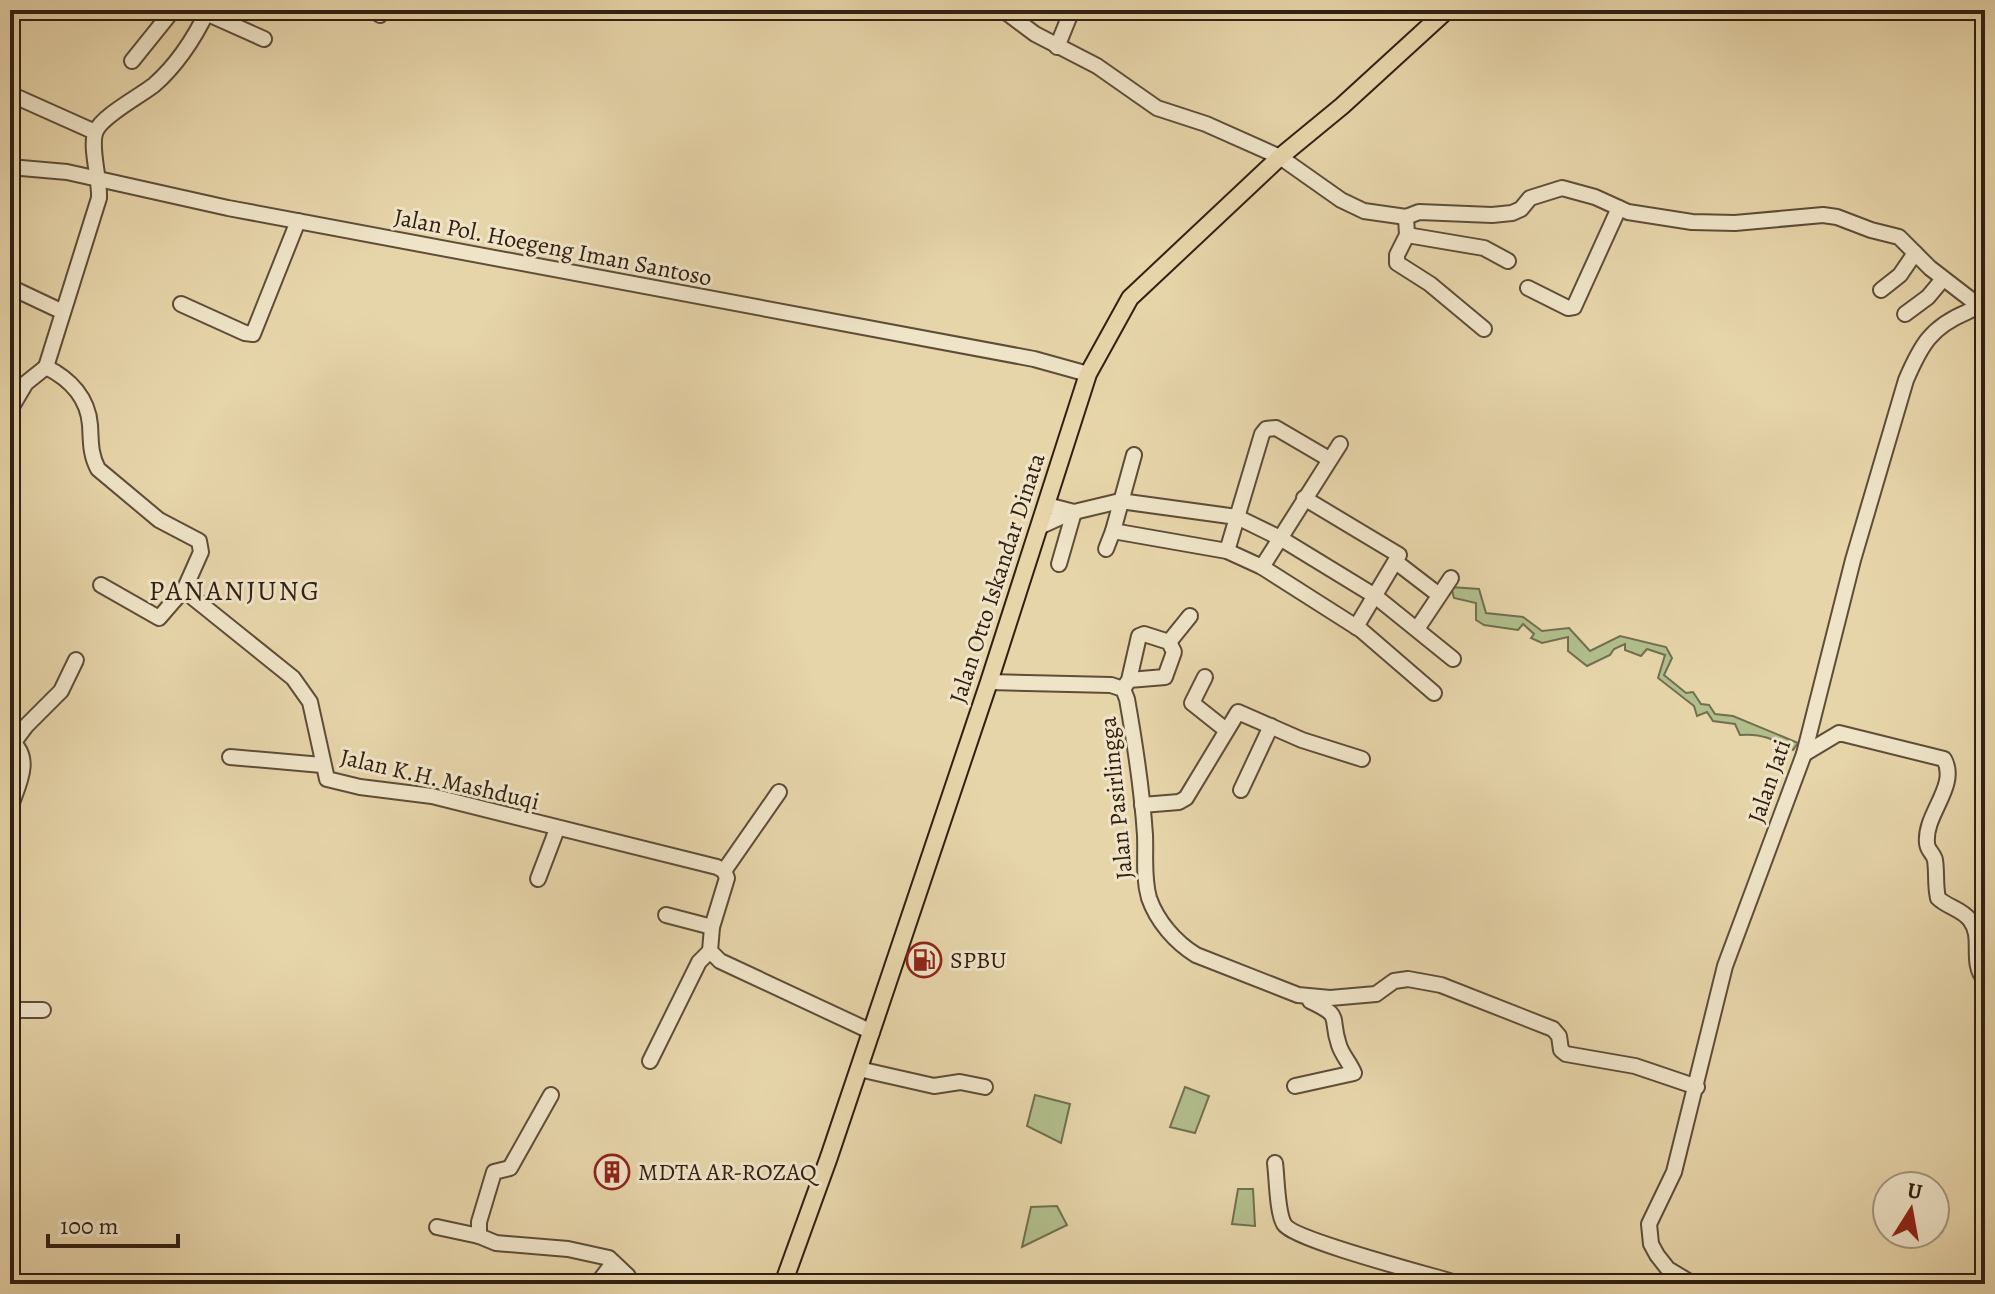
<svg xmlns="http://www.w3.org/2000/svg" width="1995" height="1294" viewBox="0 0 1995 1294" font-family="Alegreya,serif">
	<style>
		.green { fill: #b1be8c; stroke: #716f4f; stroke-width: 2 }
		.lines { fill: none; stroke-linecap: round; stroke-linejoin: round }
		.minor-casing { stroke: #5e4d38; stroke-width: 18 }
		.major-casing { stroke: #312012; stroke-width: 20 }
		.minor { stroke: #efe4c8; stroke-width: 14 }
		.major { stroke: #e7d5aa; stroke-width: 16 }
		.labels { text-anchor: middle; stroke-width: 6; stroke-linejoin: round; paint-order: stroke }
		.street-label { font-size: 24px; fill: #312012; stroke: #efe4c8 }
		.poi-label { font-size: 24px; fill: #312012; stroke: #efe4c8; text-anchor: start }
		.quarter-label { font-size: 28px; letter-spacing: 2px; fill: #312012; stroke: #efe4c8 }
	</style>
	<rect width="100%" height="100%" fill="#e7d5aa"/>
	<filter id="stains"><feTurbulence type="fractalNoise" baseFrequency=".0025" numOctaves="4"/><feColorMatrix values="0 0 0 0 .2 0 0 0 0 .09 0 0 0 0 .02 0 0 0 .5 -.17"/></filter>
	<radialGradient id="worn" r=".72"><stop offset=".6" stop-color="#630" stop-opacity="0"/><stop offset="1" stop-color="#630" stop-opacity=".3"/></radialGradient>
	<!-- green -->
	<g class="green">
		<path d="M1451,587l28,2 7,24 37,4 19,14 27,-3 21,23 30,-15 46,11 6,11 -8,17 22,18 7,-1 8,12 8,1 6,9 18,2 65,27 -5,7c-18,-10 -31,-17 -53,-15l-5,-11 -22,-3 -6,-9 -10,4 -3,-10 -36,-28 7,-23 -18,-6 -6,7 -16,-6v-6l-11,5 -4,6 -23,11 -19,-15v-14l-26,6 -11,-5 3,-4 -11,-10 -5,6 -34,-5 -8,-5v-17l-22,-5z"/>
		<path d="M1185,1087l24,9 -14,37 -25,-6z"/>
		<path d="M1035,1095l35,9 -9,39 -34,-17z"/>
		<path d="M1238,1189h15l2,37 -23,-2z"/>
		<path d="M1057,1206l10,19 -45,22 9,-40z"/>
	</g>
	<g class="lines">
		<!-- minor casing -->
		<g class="minor-casing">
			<g id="minor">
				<path d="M208,10c-14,29 -30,54 -54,75 -14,11 -52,31 -58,46 -7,14 4,47 3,67l-53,169c24,12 42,31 44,58 1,16 0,29 8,44l61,51 40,21 2,11 -16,36 1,4 107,86 17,24 17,77 33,8 72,9 285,71 7,4 3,7 -15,49 -2,24 10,10 152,71"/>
				<path d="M373,10l7,5"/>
				<path d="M1003,10l32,24 62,32 60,42 49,16 74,33 61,43 23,11 42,6 13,-5 73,3 20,-2 9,-4 9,-11 32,-10 33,9 33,15 64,10 43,1 88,-8 14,2 34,13 28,7 31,31 48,37"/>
				<path d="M206,13l58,26"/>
				<path d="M1057,47l15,-37"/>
				<path d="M132,61l41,-51"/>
				<path d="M10,94l85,38"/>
				<path d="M10,167l57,5 161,36 806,151 54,15"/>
				<path d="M1406,217l1,18 -10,20v8l33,21 54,45"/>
				<path d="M1407,235l77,13 24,13"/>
				<path d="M10,287l53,25"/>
				<path d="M1528,288l40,20 6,-1 45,-99"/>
				<path d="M1881,290l19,-15 15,-22"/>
				<path d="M181,304l64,29 8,1 45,-113"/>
				<path d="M1905,314l23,-17 15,-18"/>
				<path d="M10,410l16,-27 20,-16"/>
				<path d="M1134,455l-21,76 114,20 35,16 99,63 73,63"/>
				<path d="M1304,498l95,57 -43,72"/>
				<path d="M1047,505l27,7 46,-11 117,16 43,21 95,58 78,63"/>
				<path d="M1041,526l31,-14"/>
				<path d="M1106,549l7,-18"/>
				<path d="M1227,551l35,-117 4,-5 10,-1 53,31"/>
				<path d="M1396,562l43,33"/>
				<path d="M1059,564l15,-52"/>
				<path d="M1262,567l78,-123"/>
				<path d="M101,585l58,33 26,-30"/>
				<path d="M1417,629l34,-51"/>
				<path d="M1169,642l21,-26"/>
				<path d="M1205,677l-13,26 34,27"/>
				<path d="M989,682l122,3 12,4 4,10c8,45 15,90 18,136 1,21 -2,42 4,63 8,23 26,44 47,57l102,40 32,3 46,-4 18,-13 14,-2 33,6 112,44 6,7 2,14 5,4 69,12 62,21"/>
				<path d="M1123,689l6,-9 10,-44 5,-2 25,8 5,10 -9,25 -36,3"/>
				<path d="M10,740c24,18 8,45 0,68"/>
				<path d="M14,742l12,-16 35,-35 15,-31"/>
				<path d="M1804,754l35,-21 105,26c15,27 -20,55 -17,84 0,7 7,11 8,17 2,13 0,26 3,38 9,9 24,11 32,22 14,17 -1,43 15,60"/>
				<path d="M230,757l92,8"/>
				<path d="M1241,790l30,-64"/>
				<path d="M1142,805l37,-3 7,-4 52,-86 64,28 60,19"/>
				<path d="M724,871l55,-79"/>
				<path d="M538,879l19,-50"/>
				<path d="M666,915l46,12"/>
				<path d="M10,1010h33"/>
				<path d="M650,1061l49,-99 11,-11"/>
				<path d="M859,1069l75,17 26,-4 25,5"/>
				<path d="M1295,1086l59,-13c-4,-10 -12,-18 -15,-28 -10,-29 5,-28 -29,-44"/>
				<path d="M551,1095l-41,73 -16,4 -15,50v14l17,7 72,6 41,9 19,18v8"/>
				<path d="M1275,1163c2,15 2,49 9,61 9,16 150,52 176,60"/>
				<path d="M437,1227l42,9"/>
				<path d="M597,1284l16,-21"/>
				<path d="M1693,1284l-25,-15 -11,-14 -6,-11 -2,-20 25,-52 51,-206 79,-212 49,-194 53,-180c15,-35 25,-53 61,-68 8,-4 10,-7 18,-6"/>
			</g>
		</g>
		<!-- major casing -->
		<g class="major-casing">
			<path id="major" d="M783,1284l46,-127 160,-475 99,-308 42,-76 150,-141 62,-51 105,-96"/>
		</g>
		<!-- minor -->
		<use href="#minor" class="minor"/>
		<!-- major -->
		<use href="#major" class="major"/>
	</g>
	<!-- icons -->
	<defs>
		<g id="fuel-ring" transform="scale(1.8)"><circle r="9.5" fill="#efe4c8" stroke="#8f2418" stroke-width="1.5"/><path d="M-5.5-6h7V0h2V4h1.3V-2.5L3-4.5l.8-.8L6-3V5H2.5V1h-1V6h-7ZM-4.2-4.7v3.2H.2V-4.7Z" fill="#8f2418"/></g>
		<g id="building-ring" transform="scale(1.8)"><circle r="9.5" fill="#efe4c8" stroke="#8f2418" stroke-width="1.5"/><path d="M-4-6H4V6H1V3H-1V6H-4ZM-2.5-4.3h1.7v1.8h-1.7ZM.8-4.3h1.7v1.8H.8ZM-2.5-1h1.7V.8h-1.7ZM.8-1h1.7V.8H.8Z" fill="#8f2418"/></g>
	</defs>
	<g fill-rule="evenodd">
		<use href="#fuel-ring" x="924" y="960"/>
		<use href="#building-ring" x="612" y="1172"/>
	</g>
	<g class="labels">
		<!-- street labels -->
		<g class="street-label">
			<text transform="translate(553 247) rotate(11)" y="8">Jalan Pol. Hoegeng Iman Santoso</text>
			<text transform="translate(997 578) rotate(-72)" y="8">Jalan Otto Iskandar Dinata</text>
			<text transform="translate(440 779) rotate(13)" y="8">Jalan K.H. Mashduqi</text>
			<text transform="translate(1769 781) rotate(-71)" y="8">Jalan Jati</text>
			<text transform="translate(1116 798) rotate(-96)" y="8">Jalan Pasirlingga</text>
		</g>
		<!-- poi labels -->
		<g class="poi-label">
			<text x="950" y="968">SPBU</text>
			<text x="638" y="1180">MDTA AR-ROZAQ</text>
		</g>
		<!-- quarter labels -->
		<g class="quarter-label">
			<text x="235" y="600">PANANJUNG</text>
		</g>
	</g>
	<!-- margin -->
	<rect width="1995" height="1294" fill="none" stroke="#e7d5aa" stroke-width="40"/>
	<rect x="12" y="12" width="1971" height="1270" fill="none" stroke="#312012" stroke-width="4"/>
	<rect x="20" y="20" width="1955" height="1254" fill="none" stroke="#312012" stroke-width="2"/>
	<!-- north arrow -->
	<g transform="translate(1911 1210) rotate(11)"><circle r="38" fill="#efe4c8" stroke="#a3967f" stroke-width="2"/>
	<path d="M0-6L14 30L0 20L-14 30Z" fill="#8f2418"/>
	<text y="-12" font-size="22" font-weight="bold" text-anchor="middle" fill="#312012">U</text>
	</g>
	<!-- scale -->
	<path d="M48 1234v12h130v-12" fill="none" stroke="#312012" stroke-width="4"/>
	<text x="60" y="1234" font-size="24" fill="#312012" stroke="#efe4c8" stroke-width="6" paint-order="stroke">100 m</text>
	<rect width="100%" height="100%" filter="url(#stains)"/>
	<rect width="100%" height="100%" fill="url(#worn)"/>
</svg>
